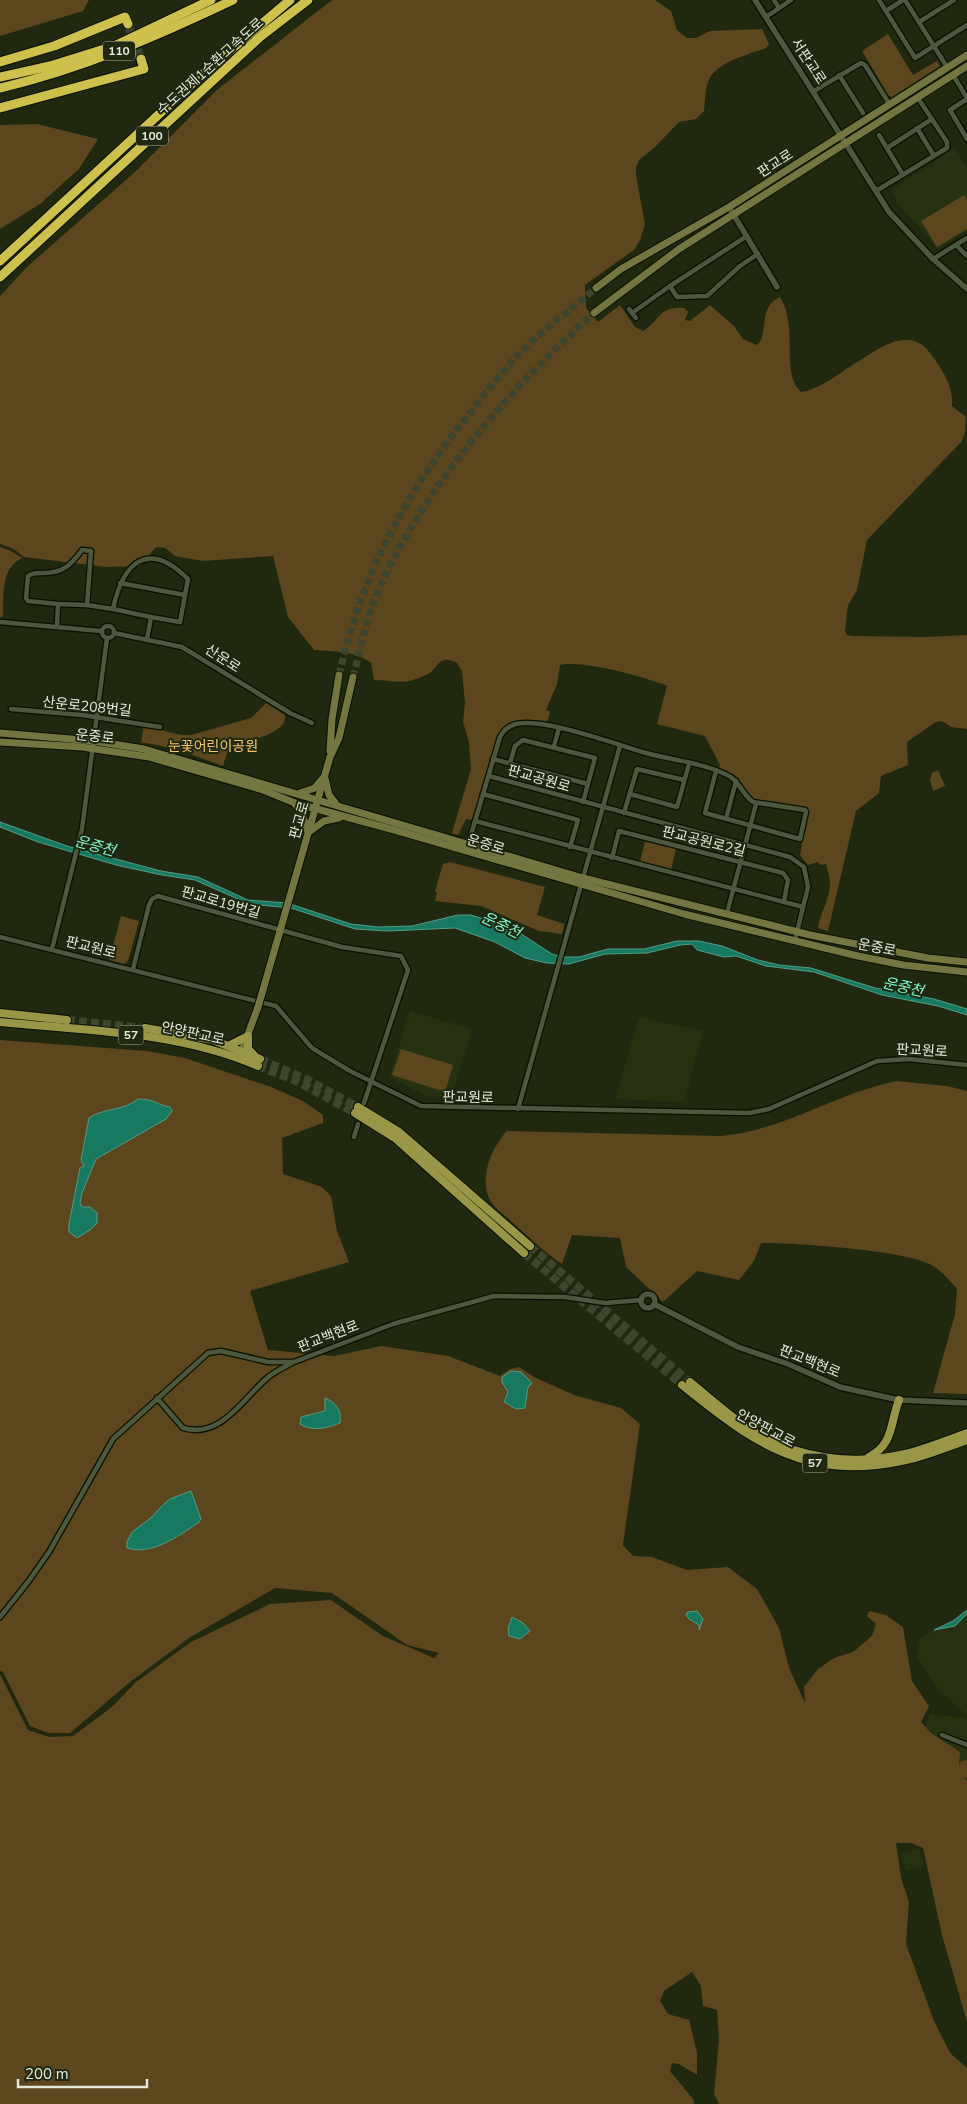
<svg xmlns="http://www.w3.org/2000/svg" width="967" height="2104" viewBox="0 0 967 2104" font-family="'Nunito Sans','Noto Sans KR',sans-serif">
	<style>
		.built { fill: #263112 }
		.green { fill: #5b461e }
		.water { fill: #177a60; stroke: #549c85 }
		.lines { fill: none; stroke-linecap: round; stroke-linejoin: round }
		.secondary-tunnel { stroke: #3d452e; stroke-width: 7; stroke-dasharray: 7 3.5; stroke-linecap: butt }
		.primary-tunnel { stroke: #3d452e; stroke-width: 8; stroke-dasharray: 8 4; stroke-linecap: butt }
		.motorway-tunnel { stroke: #3d452e; stroke-width: 9; stroke-dasharray: 9 4.5; stroke-linecap: butt }
		.minor-casing { stroke: #091000; stroke-width: 7 }
		.tertiary-casing { stroke: #091000; stroke-width: 8 }
		.secondary-casing { stroke: #091000; stroke-width: 9 }
		.primary-casing { stroke: #091000; stroke-width: 10 }
		.motorway-casing { stroke: #091000; stroke-width: 11 }
		.minor { stroke: #4d573d; stroke-width: 4.5 }
		.tertiary { stroke: #4d573d; stroke-width: 5.5 }
		.secondary { stroke: #747642; stroke-width: 7 }
		.primary { stroke: #9a9647; stroke-width: 8 }
		.motorway { stroke: #cec04d; stroke-width: 9 }
		.secondary-bridge-casing { stroke: #091000; stroke-width: 9; stroke-linecap: butt }
		.secondary-bridge { stroke: #747642; stroke-width: 7 }
		.labels { text-anchor: middle; stroke-width: 4; stroke-linejoin: round; paint-order: stroke }
		.shield { fill: #202810; stroke: #a8b09d; stroke-width: 1 }
		.shield-label { font-size: 12px; font-weight: bold; fill: #e3eada }
		.street-label { font-size: 14px; fill: #e3eada; stroke: #202810 }
		.park-label { font-size: 14px; fill: #f6c264; stroke: #202810 }
		.water-label { font-size: 15px; font-style: italic; fill: #7efad2; stroke: #202810 }
	</style>
	<rect width="100%" height="100%" fill="#202810"/>
	<!-- built -->
	<g class="built">
		<path d="M955,148l12,20v63l-29,18 -42,-48 -5,-11z"/>
		<path d="M410,1011l62,18 -22,72 -28,-7 -33,-17z"/>
		<path d="M639,1017l64,14 -19,71 -69,-3z"/>
		<path d="M967,1618v97l-26,-22 -24,-36 2,-17 13,-9z"/>
		<path d="M930,1714l37,4v62l-43,-48z"/>
		<path d="M919,1849l5,16 -18,6 -6,-17z"/>
	</g>
	<!-- green -->
	<g class="green">
		<path d="M0,0h89l-6,11 -83,25z"/>
		<path d="M332,0h323l16,11 6,19 10,8h9l14,-7 52,-2 7,15 -3,4c-16,6 -50,14 -57,32 -4,9 -4,21 -5,31l-8,8 -17,3 -24,25 -16,13 -3,7v9l9,48 -5,16 -5,9 -50,36 1,23 12,14 22,-17 15,22 8,4c17,-10 15,-25 41,-23l4,4 -3,8 5,1 20,-16 24,21 9,13 14,6c13,-12 0,-38 23,-48 19,29 0,76 21,95 33,-4 86,-65 116,-50 8,3 14,12 19,19 10,15 17,27 16,45l14,11 -1,15 -3,9 -95,99 -10,50 -9,15 -3,26 2,4 5,1 75,1 40,-2v94l-16,-2 -9,-6 -6,1 -29,20 1,23 -27,11 -2,17 -23,18 -28,120 -10,-3c2,-15 12,-29 12,-44 0,-6 -2,-13 -4,-20l-6,1 -2,-3 -10,3 -8,-10 8,-47c-14,-2 -48,-2 -58,-11 -16,-15 -5,-19 -31,-28l1,-4 -15,-29 -48,-12 10,-38c-22,-9 -84,-26 -107,-21l-3,19 -11,26 4,2 -3,10c-18,-3 -34,-5 -47,10l-28,88 -6,-1 -8,16 -6,-2 19,-64 -2,-27 -6,-20 2,-19 -3,-31 -5,-9c-19,-10 -18,5 -29,11 -5,3 -13,5 -18,7 -11,2 -25,-1 -36,-1l-3,-17c-16,-13 -38,-11 -57,-13l-26,-33 -15,-61 -70,5 -28,-5 -10,-8 -9,-1 -16,19 -34,1 -82,-10 -10,-8 -14,-5v-248l28,-30 107,-94 83,-83z"/>
		<path d="M888,34l25,41 24,-14 3,5 -48,31 -3,-1 -27,-45z"/>
		<path d="M37,124l61,15 -19,30 -39,35 -40,25v-104z"/>
		<path d="M964,195l3,5v29l-30,18 -16,-26z"/>
		<path d="M0,547l9,3 13,8c-22,11 -18,37 -19,58l-3,2z"/>
		<path d="M266,703l19,12c2,21 -40,24 -53,33 -6,4 -7,12 -9,18l-47,-17 -35,-7 3,-16 37,9h10l60,-17z"/>
		<path d="M938,770l7,16 -12,5 -3,-12 2,-6z"/>
		<path d="M645,841l31,8 -5,21 -31,-8z"/>
		<path d="M450,862l95,25 -8,28 27,9 -2,10 -23,-3 -58,-25 -46,-5 2,-9 -2,-1 8,-27z"/>
		<path d="M121,916l18,5 -11,40 -4,3 -15,-4z"/>
		<path d="M0,1040l147,11 38,7 86,29 32,14 20,14v8l-41,15 1,36 39,13 9,9 6,35 12,31 -99,29 18,59 66,6 47,-10 67,10 52,20 10,-7 9,-2 15,10 40,18 47,13 19,16 -17,121 10,11 19,1 35,13 41,-3 29,22 22,39 10,40 16,35 -1,-16 14,-18 16,-11 19,-6 19,-16 4,-12 -9,-8 2,-5 17,4 17,12 9,54 17,25 -8,16 10,11 29,19 -1,14 2,-5 6,-1v18h-3l3,2v242l-25,-87 -19,-87 -12,-5h-15l5,35 8,24 -3,42 28,77 16,32 17,15v36h-248l-5,-10 5,-55 -2,-29 -14,-4 -2,-20 -9,-14 -28,19 -4,10 8,13 21,6 8,33v22l-18,-11 -7,-1 -2,8 23,28 1,5h-694v-430l28,56 21,7 24,-1 40,-30 23,-24 55,-40 79,-38 61,-4 52,36 51,22 5,-5 -32,-8 -75,-52 -57,-5 -86,50 -59,44 -60,51h-22l-18,-7 -27,-54 -3,-1z"/>
		<path d="M401,1049l52,16 -8,27 -53,-17z"/>
		<path d="M897,1081l50,5 20,5v303l-34,-1 22,-79 2,-25c-6,-7 -14,-16 -22,-22 -23,-17 -141,-24 -174,-24l-7,18 -15,19 -42,-9 -34,31 -37,-35 -6,-29 -48,-3 -10,29c-19,-13 -36,-29 -53,-45 -6,-5 -13,-10 -17,-16 -15,-21 -1,-55 15,-72l213,5c63,-5 116,-43 177,-55z"/>
	</g>
	<!-- water -->
	<g class="water">
		<path d="M0,822l67,24 94,25 37,6 50,23 39,3 64,21 27,3 34,-1 46,-11h13l41,13 40,26 11,3h16l29,-8h36l33,-8h22l23,5 36,14 21,5 32,3 64,20 59,11 33,10v6l-29,-9 -56,-11 -68,-23 -48,-6 -30,-10 -12,1 -27,-7 -5,-6 -12,1 -33,8 -42,1 -36,10 -22,-1 -22,-5 -30,-16 -40,-14 -68,3 -32,-2 -64,-21 -42,-4 -54,-24 -33,-5 -46,-10 -78,-23 -38,-15z"/>
		<path d="M138,1099c17,0 19,6 32,8l2,4 -6,8 -70,40 -14,34 -2,10 2,4h8l7,6v10l-7,7 -13,8 -8,-6v-8l11,-56 4,-2 -3,-6 8,-42c14,-10 35,-7 49,-19z"/>
		<path d="M511,1371l10,1 11,11 -4,4 -3,21 -9,1 -12,-7 4,-10 -6,-10v-5z"/>
		<path d="M325,1398c11,5 17,12 15,25 -13,5 -27,9 -40,1l1,-7 24,-6z"/>
		<path d="M191,1491l10,28 -3,4c-20,13 -46,33 -71,25v-6l5,-10 20,-15 9,-10 9,-8z"/>
		<path d="M967,1610v4l-12,12 -21,4 19,-9z"/>
		<path d="M697,1611l6,8 -4,11v-5l-10,-6 -3,-4 2,-3z"/>
		<path d="M512,1617l11,6 7,8 -10,8 -11,-3 -1,-8z"/>
	</g>
	<g class="lines">
		<!-- secondary-tunnel -->
		<g class="secondary-tunnel">
			<path d="M339,675c24,-104 67,-182 133,-265 19,-24 38,-48 60,-69 20,-18 43,-35 64,-53"/>
			<path d="M353,677c6,-23 11,-47 19,-70 40,-107 138,-219 222,-294"/>
		</g>
		<!-- primary-tunnel -->
		<g class="primary-tunnel">
			<path d="M67,1020l78,8"/>
			<path d="M260,1059l48,21 50,27"/>
			<path d="M258,1066l38,15 59,32"/>
			<path d="M530,1246l160,136"/>
			<path d="M524,1253l158,132"/>
		</g>
		<!-- motorway-tunnel -->
		<path class="motorway-tunnel" d="M128,24l13,35"/>
		<!-- minor casing -->
		<g class="minor-casing">
			<g id="minor">
				<path d="M774,0l5,8"/>
				<path d="M879,0l36,58 52,-33"/>
				<path d="M905,0l42,67"/>
				<path d="M886,11l17,-11"/>
				<path d="M766,17l25,-17"/>
				<path d="M919,22l35,-22"/>
				<path d="M839,75l24,38"/>
				<path d="M953,75l14,23"/>
				<path d="M814,91l47,-28 4,2 25,40"/>
				<path d="M967,99l-17,11 17,29"/>
				<path d="M917,128l17,28"/>
				<path d="M879,135l24,40"/>
				<path d="M887,148l45,-29"/>
				<path d="M876,191l71,-43v-6l-29,-44"/>
				<path d="M747,236l-77,50 7,11 30,-1 33,-30 18,-12"/>
				<path d="M956,245l11,11"/>
				<path d="M933,259l34,-21"/>
				<path d="M629,309l7,9"/>
				<path d="M632,313l38,-27"/>
				<path d="M120,583l65,12"/>
				<path d="M87,605l26,4"/>
				<path d="M0,622l101,9"/>
				<circle cx="108" cy="632" r="6"/>
				<path d="M57,626l1,-22 -30,-3 -2,-3 2,-22c5,-4 10,-3 16,-3 19,0 27,-8 38,-23l9,1 -4,54 -29,-1"/>
				<path d="M114,633l68,14 108,66 22,10"/>
				<path d="M147,639l4,-22 29,5 8,-43c-40,-40 -65,-17 -75,30l38,8"/>
				<path d="M11,709l71,6 78,12"/>
				<path d="M554,746l5,-18"/>
				<path d="M493,759l95,25"/>
				<path d="M510,763l5,-17 8,-6 72,18 -12,44"/>
				<path d="M489,776l301,81 14,10 4,20 -13,53"/>
				<path d="M483,794l95,26 -8,27"/>
				<path d="M630,794l47,13 12,-43"/>
				<path d="M624,813l13,-44 47,11"/>
				<path d="M726,819l10,-38"/>
				<path d="M475,821l328,86"/>
				<path d="M468,845l32,-108c5,-10 14,-14 25,-14 30,-1 90,21 121,30 26,7 57,10 81,22 12,5 15,19 26,27l52,8 1,2 -6,27 -95,-26 11,-42"/>
				<path d="M612,858l7,-27 164,42 5,7 -4,21"/>
				<path d="M727,913l29,-109"/>
				<path d="M0,937l276,69 36,42 38,23 71,35 328,7 20,-4 108,-48 32,-2 58,6"/>
				<path d="M52,949l30,-120 25,-191"/>
				<path d="M133,969l16,-64 3,-6 6,-3 184,51 59,9 7,14 -44,133"/>
				<path d="M518,1109l102,-363"/>
				<path d="M354,1137l4,-13"/>
				<path d="M157,1398l26,30c37,11 59,-28 83,-49 7,-7 17,-11 26,-16"/>
				<path d="M0,1617l28,-35 21,-30 64,-113 95,-86 13,-2 47,11h26l99,-38 101,-28 71,1 40,6 36,-3"/>
				<path d="M942,1735l25,10"/>
			</g>
		</g>
		<!-- tertiary casing -->
		<g class="tertiary-casing">
			<g id="tertiary">
				<path d="M755,0l134,212 44,47 34,30"/>
				<path d="M729,207l48,80"/>
				<circle cx="648" cy="1301" r="7"/>
				<path d="M654,1304l84,43 50,17 52,23 59,13 68,3"/>
			</g>
		</g>
		<!-- secondary casing -->
		<g class="secondary-casing">
			<g id="secondary">
				<path d="M596,288l25,-19 108,-62 238,-152"/>
				<path d="M594,313l85,-64 288,-183"/>
				<path d="M0,733l94,8 50,8 439,129 227,57 118,23 39,4"/>
				<path d="M0,742l82,5 67,10 114,33 32,13 103,28 286,83 174,42 45,9 64,7"/>
				<path d="M330,751l2,-32 7,-44"/>
				<path d="M325,778l4,17 7,9"/>
				<path d="M300,793l15,-5 7,-9"/>
				<path d="M295,804l7,10 6,18"/>
				<path d="M309,832l15,-11 15,-3"/>
				<path d="M263,990l67,-233 9,-19 14,-61"/>
				<path d="M240,1056l18,-49"/>
			</g>
		</g>
		<!-- primary casing -->
		<g class="primary-casing">
			<g id="primary">
				<path d="M0,1013l67,7"/>
				<path d="M0,1022c87,9 177,9 258,44"/>
				<path d="M145,1028l68,12 47,19"/>
				<path d="M248,1036v13l6,6"/>
				<path d="M230,1045l18,-9"/>
				<path d="M358,1107l41,25 131,114"/>
				<path d="M355,1113l40,25 129,115"/>
				<path d="M690,1382c21,17 41,36 64,50 45,27 100,34 151,22 21,-5 42,-14 62,-21"/>
				<path d="M682,1385c73,59 125,97 224,75 20,-4 41,-13 61,-20"/>
				<path d="M869,1457c25,-13 21,-34 30,-57"/>
			</g>
		</g>
		<!-- motorway casing -->
		<g class="motorway-casing">
			<g id="motorway">
				<path d="M0,62l54,-16 71,-29 3,7"/>
				<path d="M0,77l50,-11 64,-20 97,-46"/>
				<path d="M0,88c82,-19 157,-52 233,-88"/>
				<path d="M0,108l144,-39 -3,-10"/>
				<path d="M0,261l208,-192 82,-69"/>
				<path d="M0,277l260,-240 48,-37"/>
			</g>
		</g>
		<!-- minor -->
		<use href="#minor" class="minor"/>
		<!-- tertiary -->
		<use href="#tertiary" class="tertiary"/>
		<!-- secondary -->
		<use href="#secondary" class="secondary"/>
		<!-- primary -->
		<use href="#primary" class="primary"/>
		<!-- motorway -->
		<use href="#motorway" class="motorway"/>
		<!-- secondary-bridge casing -->
		<g class="secondary-bridge-casing">
			<path id="secondary-bridge" d="M258,1007l5,-17"/>
		</g>
		<!-- secondary-bridge -->
		<use href="#secondary-bridge" class="secondary-bridge"/>
	</g>
	<g class="labels">
		<!-- shield labels -->
		<g class="shield">
			<rect x="103" y="41.5" width="32" height="19" rx="4"/>
			<rect x="136" y="126.5" width="32" height="19" rx="4"/>
			<rect x="118.5" y="1025.5" width="25" height="19" rx="4"/>
			<rect x="802.5" y="1453.5" width="25" height="19" rx="4"/>
		</g>
		<g class="shield-label">
			<text x="119" y="55">110</text>
			<text x="152" y="140">100</text>
			<text x="131" y="1039">57</text>
			<text x="815" y="1467">57</text>
		</g>
		<!-- street labels -->
		<g class="street-label">
			<text transform="translate(809 61) rotate(57)" y="5">서판교로</text>
			<text transform="translate(210 66) rotate(-42)" y="5">수도권제1순환고속도로</text>
			<text transform="translate(775 163) rotate(-33)" y="5">판교로</text>
			<text transform="translate(223 658) rotate(33)" y="5">산운로</text>
			<text transform="translate(87 706) rotate(6)" y="5">산운로208번길</text>
			<text transform="translate(95 736) rotate(6)" y="5">운중로</text>
			<text transform="translate(539 778) rotate(16)" y="5">판교공원로</text>
			<text transform="translate(299 820) rotate(-74)" y="5">판교로</text>
			<text transform="translate(704 841) rotate(14)" y="5">판교공원로2길</text>
			<text transform="translate(486 844) rotate(16)" y="5">운중로</text>
			<text transform="translate(221 902) rotate(16)" y="5">판교로19번길</text>
			<text transform="translate(91 947) rotate(14)" y="5">판교원로</text>
			<text transform="translate(877 947) rotate(11)" y="5">운중로</text>
			<text transform="translate(193 1033) rotate(12)" y="5">안양판교로</text>
			<text transform="translate(922 1050) rotate(3)" y="5">판교원로</text>
			<text transform="translate(468 1097) rotate(1)" y="5">판교원로</text>
			<text transform="translate(328 1336) rotate(-21)" y="5">판교백현로</text>
			<text transform="translate(810 1361) rotate(22)" y="5">판교백현로</text>
			<text transform="translate(766 1428) rotate(28)" y="5">안양판교로</text>
		</g>
		<!-- park labels -->
		<g class="park-label">
			<text x="213" y="751">눈꽃어린이공원</text>
		</g>
		<!-- water labels -->
		<g class="water-label">
			<text transform="translate(95 846) rotate(15)" y="5">운중천</text>
			<text transform="translate(501 925) rotate(25)" y="5">운중천</text>
			<text transform="translate(903 987) rotate(13)" y="5">운중천</text>
		</g>
	</g>
	<!-- scale -->
	<path d="M18 2079v8h129v-8" fill="none" stroke="#e3eada" stroke-width="2.5"/>
	<text x="25" y="2079" font-size="15" fill="#e3eada" stroke="#202810" stroke-width="4" paint-order="stroke">200 m</text>
</svg>
